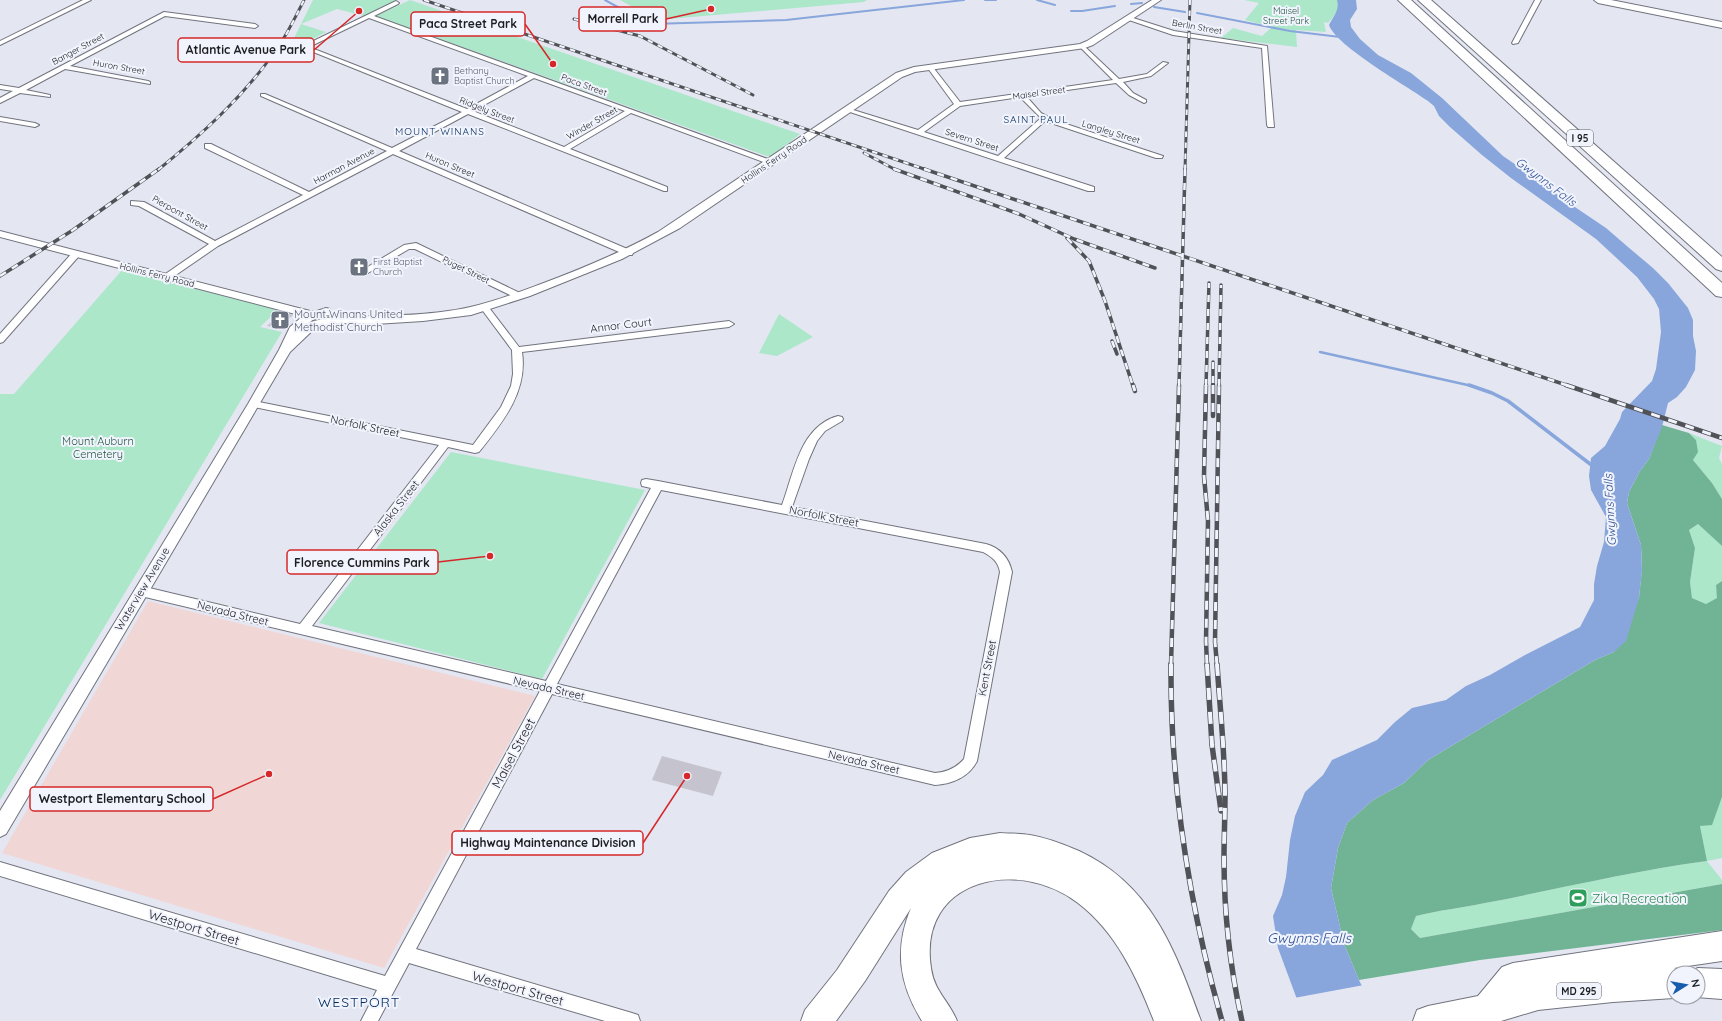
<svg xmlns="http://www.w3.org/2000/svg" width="1722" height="1021" viewBox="0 0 1722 1021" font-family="Quicksand,sans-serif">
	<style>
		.education { fill: #f1d6d6 }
		.green { fill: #ace7ca }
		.forest { fill: #71b495 }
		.water { fill: #88a6db }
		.pier { fill: #e4e7f2 }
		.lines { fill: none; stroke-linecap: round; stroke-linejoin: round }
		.stream-far2 { stroke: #88a6db; stroke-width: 2 }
		.stream-far1 { stroke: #88a6db; stroke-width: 2.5 }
		.stream { stroke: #88a6db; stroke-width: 3.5 }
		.building { fill: #c4c3ce }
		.minor-casing { stroke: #71747e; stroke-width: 2 }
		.tertiary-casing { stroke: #71747e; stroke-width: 2 }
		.secondary-casing { stroke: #71747e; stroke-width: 2 }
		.motorway-casing { stroke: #71747e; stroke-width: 2 }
		.minor { fill: #fff; fill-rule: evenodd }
		.tertiary { fill: #fff; fill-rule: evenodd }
		.secondary { fill: #fff; fill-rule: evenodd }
		.motorway { fill: #fff; fill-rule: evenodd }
		.rail-far3-casing { stroke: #505257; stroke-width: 3 }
		.rail-far2-casing { stroke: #505257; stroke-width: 3.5 }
		.rail-far1-casing { stroke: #505257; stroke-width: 4.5 }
		.rail-casing { stroke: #505257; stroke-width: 5.5 }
		.rail-far3 { stroke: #f2f4fd; stroke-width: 2; stroke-dasharray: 5.5; stroke-linecap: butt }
		.rail-far2 { stroke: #f2f4fd; stroke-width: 2.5; stroke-dasharray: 7; stroke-linecap: butt }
		.rail-far1 { stroke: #f2f4fd; stroke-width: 3; stroke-dasharray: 9; stroke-linecap: butt }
		.rail { stroke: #f2f4fd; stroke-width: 4; stroke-dasharray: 12; stroke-linecap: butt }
		.labels { text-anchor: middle; stroke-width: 4; stroke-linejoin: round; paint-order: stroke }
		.far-park-label { font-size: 9px; fill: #20553f; stroke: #f2f4fd }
		.far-street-label { font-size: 9px; fill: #1d1e22; stroke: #f2f4fd }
		.far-worship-label { font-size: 9px; fill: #5b616d; stroke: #f2f4fd; text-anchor: start }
		.far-neighbourhood-label { font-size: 10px; letter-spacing: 1px; fill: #002a5b; stroke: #f2f4fd }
		.shield { fill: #f2f4fd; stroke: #5d5e64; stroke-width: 1 }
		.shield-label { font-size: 10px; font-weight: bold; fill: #1d1e22 }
		.worship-label { font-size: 11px; fill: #5b616d; stroke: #f2f4fd; text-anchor: start }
		.street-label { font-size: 11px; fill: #1d1e22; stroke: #f2f4fd }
		.park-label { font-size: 11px; fill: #20553f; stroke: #f2f4fd }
		.water-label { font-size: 12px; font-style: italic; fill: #315495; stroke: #f2f4fd }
		.near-street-label { font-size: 13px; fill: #1d1e22; stroke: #f2f4fd }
		.near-leisure-label { font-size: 13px; fill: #27864d; stroke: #f2f4fd; text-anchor: start }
		.near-water-label { font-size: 14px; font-style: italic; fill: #315495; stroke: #f2f4fd }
		.near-neighbourhood-label { font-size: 14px; letter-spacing: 1px; fill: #002a5b; stroke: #f2f4fd }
		.leader { fill: none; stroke: #d62828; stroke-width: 1.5 }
		.callout-dot { fill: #d62828; stroke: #f2f4fd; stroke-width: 1.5 }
		.callout { fill: #f2f4fd; stroke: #d62828; stroke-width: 1.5 }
		.callout-label { font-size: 12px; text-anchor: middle; font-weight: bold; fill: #1d1e22 }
	</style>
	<rect width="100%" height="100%" fill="#e4e7f2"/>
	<!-- education -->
	<path class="education" d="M148,601l387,95 -151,272 -382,-115z"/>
	<!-- green -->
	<g class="green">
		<path d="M313,0h83l-32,16 -27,-7 -36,15 25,8 -25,13h-8l2,-9z"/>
		<path d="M410,0l390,134 -28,22h-5l-391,-140z"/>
		<path d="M620,0h247l-3,2 -195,17 -20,-3z"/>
		<path d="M1244,0h98l-3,10 -11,13 -4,-1 2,10 -30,-2 1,17 -76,-9 12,-10 29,8 10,-9 -27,-7 14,-17z"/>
		<path d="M122,270l156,40 -18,17 22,5 -282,468v-406h14z"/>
		<path d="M779,314l34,23 -36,19 -18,-3z"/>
		<path d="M1689,433l33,13 -3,12 3,6v35l-10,-16 -19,-23 3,-20z"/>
		<path d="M451,452l194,38 -103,189 -223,-56z"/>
		<path d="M1698,524l24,22v35l-6,4 2,13 -12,6 -14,-6 -2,-16 5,-34 -6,-18z"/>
		<path d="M1722,797v61l-15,3 15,19v4l-302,54 -9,-9 5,-13c23,-6 46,-8 69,-13 74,-14 147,-32 222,-42l-7,-35 17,-17z"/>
	</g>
	<!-- forest -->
	<path class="forest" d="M1662,425l27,8 7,7 2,12 -5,8 19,23 10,16v47l-24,-22 -9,6 6,18 -5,34 2,16 14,6 11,-6 -1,-13 6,-4v216l-10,28 -12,1 7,35c-75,10 -148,28 -222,42 -23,5 -46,7 -69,13l-5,13 9,9 302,-54v46l-242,30 -121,20 -15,-36 -13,-56 7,-40 9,-25 26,-23 31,-17 24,-23 167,-100 19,-8 25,-54 3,-29 -1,-24 -14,-42 2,-11 11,-21 9,-12z"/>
	<!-- water -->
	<path class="water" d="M1337,0h19l1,9 -7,11 1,7 9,12 18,16 33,18 31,25 61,58 45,31 12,10 46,31 22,19 25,21 15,15 20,25 5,12v16l3,15 -1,19 -9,17 -9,10 -9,6 -6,24 -13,32 -9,12 -11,21 -2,11 14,42 1,25 -3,28 -13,43 -12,11 -19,8 -167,100 -24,23 -31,17 -26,23 -9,25 -7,40 13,56 15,36 20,41 -78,-11 -23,-62 -5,-32 9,-21 4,-18 4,-37 5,-24 10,-24 18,-17 9,-15 45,-20 18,-18 17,-14 34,-8 20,-14 24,-11 35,-20 55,-28 14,-27v-16l3,-18 7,-24 2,-25 -15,-27 -2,-14 2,-18 14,-12 15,-27 2,-7 30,-31 4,-12 5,-37 -2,-23 -5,-10 -17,-22 -41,-38 -85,-61 -29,-23 -32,-28 -11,-11 -5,-10 -6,-5c-21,-15 -92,-55 -99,-76 4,-8 11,-15 8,-25z"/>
	<!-- pier -->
	<path class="pier" d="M1364,985l17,36h-76l-11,-23z"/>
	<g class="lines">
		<!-- stream-far2 -->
		<g class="stream-far2">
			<path d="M605,0l20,11"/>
			<path d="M985,0h11"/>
			<path d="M1037,0l18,5"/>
			<path d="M1131,4l11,-1"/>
			<path d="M1154,7l31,5"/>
			<path d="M1071,11h11l33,-5"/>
			<path d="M1197,13l93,18 50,6"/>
			<path d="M650,24l136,-4 178,-20"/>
		</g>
		<!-- stream-far1 -->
		<path class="stream-far1" d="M1320,352l152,34"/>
		<!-- stream -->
		<path class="stream" d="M1469,385l23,8 16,8 86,66"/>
	</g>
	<!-- building -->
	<g class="building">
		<path d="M281,312l12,3 -14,13 -12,-2z"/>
		<path d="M662,756l60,16 -9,24 -61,-16z"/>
	</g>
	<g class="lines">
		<!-- minor casing -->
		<g class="minor-casing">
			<g id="minor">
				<path d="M83,0h8l-91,45v-4z"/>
				<path d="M1535,0h6l-23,43 -5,1 -1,-1z"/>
				<path d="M396,1l3,2 -1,1 -24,12 402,146 -1,2h-6l-138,-51 -61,36 97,38v4h-3l-196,-77 -69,37 233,100 1,2 -1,2h-6l-233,-101 -175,92 -48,33h-6l-1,-2 1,-2 45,-31 -70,-38 -8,-1v-4l13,1 71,39 88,-46 -98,-47v-4h6l98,48 78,-41 -126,-55v-2h4l127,54 70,-36 -161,-65zM369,18l159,58 -61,33 -158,-62zM534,78l91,33 -61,36 -91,-36z"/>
				<path d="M164,12l91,12 3,2 -3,2 -90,-12 -95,50 78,15 2,1v2l-85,-15 -39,21 24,5v2l-30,-4 -20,10v-5l13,-7 -13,-2v-4l19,3z"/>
				<path d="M1126,17h4l44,14 93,15 7,81h-6l-1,-2 -5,-77 -89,-13 -47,-16z"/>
				<path d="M1082,44l37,35 28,-5 16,-12 5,1 -17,13 -28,6 10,11 13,7v2l-2,1 -15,-8 -13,-12 -90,13 15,17 13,7 109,36 -1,2h-6l-111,-37 -41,37 90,29v4h-6l-244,-81 6,-1 68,21 36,-26 -27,-37 3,-2 2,1 28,36 153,-22 -33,-33v-2zM1020,97l21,21 -43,38 -74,-24 36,-26z"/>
				<path d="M0,117l35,6 4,2 -4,2 -35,-6z"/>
				<path d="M416,243l106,51 1,2 -4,3 -3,-1 -101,-49h-6l-41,24h-6l-1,-2 43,-26z"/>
				<path d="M76,251l3,1 1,2 -1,2 -76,86 -3,1v-9l73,-82z"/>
				<path d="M484,304l3,1 32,42 210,-26 5,3 -5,3 -207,25c6,40 -20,71 -43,100l-4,1 -27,-6 -136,179 234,55 105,-193 -9,-2 -1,-3 1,-3 4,-1 12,2 124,24c12,-32 18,-79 56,-89l4,1 1,2 -1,2 -17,10 -8,10 -8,18 -17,48 194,37c14,4 23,14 26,28l-35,189c-8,16 -25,23 -42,24l-383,-91 -136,255 216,64 6,2 2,6h-35l-196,-58 -31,58h-17l16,-31 -377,-114v-14l385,114 155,-285 -399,-95 -4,-2 -2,-3 2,-3 4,-2 159,38 139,-179 -185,-38 -5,-3 5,-3 219,44 28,-38 10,-21 2,-12 -1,-24 -32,-43zM661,490l322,62c9,5 15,9 17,20l-36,187c-8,9 -17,13 -29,14l-378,-89z"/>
			</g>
		</g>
		<!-- tertiary casing -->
		<g class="tertiary-casing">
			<path id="tertiary" d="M1152,0h9l-68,45 -8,3 -170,24 -13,5 -222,151 -58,31 -92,37 -59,19 -48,6 -48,3 -38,-1 -11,2 -15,7 -21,20 -284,482 -6,3v-26l248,-407 31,-54 11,-23 13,-11 -303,-79v-6l314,81 12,-4 4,1 2,3 -2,3 -8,1 -1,3h-7l-7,5c22,-10 44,-7 68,-8 24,-1 49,-1 73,-5 32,-4 63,-16 93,-27 40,-15 79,-31 117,-52l238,-159 18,-6 166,-23 7,-3z"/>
		</g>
		<!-- secondary casing -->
		<g class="secondary-casing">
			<path id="secondary" d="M1594,0h17l111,22v6l-124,-25z"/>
		</g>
		<!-- motorway casing -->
		<g class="motorway-casing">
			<g id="motorway">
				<path d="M1398,0h13l311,283v14l-6,-1z"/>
				<path d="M1418,0h13l291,257v14l-6,-2z"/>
				<path d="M1000,833c9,1 20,0 30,2 17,3 33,9 49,16 73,34 96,99 122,170h-47c-17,-44 -38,-89 -76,-118 -59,-46 -161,-25 -147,65 3,23 18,33 26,53h-35c-23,-37 -28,-72 -11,-113l-46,73 -29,40h-35l4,-11 32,-40 52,-79 17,-19 26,-19 38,-15z"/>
				<path d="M1722,931v30l-48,7 11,5h-11v24h2l-2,1 -61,4 -75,8 -37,11h-88l4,-11 11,-4 50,-10 24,-29 11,-4z"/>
				<path d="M1698,968l24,1v30l-26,-2h2v-24h-11z"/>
			</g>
		</g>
		<!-- minor -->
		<use href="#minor" class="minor"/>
		<!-- tertiary -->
		<use href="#tertiary" class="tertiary"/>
		<!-- secondary -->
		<use href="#secondary" class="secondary"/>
		<!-- motorway -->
		<use href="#motorway" class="motorway"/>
		<!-- rail-far3 casing -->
		<g class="rail-far3-casing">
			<g id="rail-far3">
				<path d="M424,0l503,170"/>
				<path d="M574,19l66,17 113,59"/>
				<path d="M864,153l32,17"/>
				<path d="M158,170c43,-35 84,-72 116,-117 12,-16 21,-35 30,-53"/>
				<path d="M1185,170l5,-170"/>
			</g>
		</g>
		<!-- rail-far2 casing -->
		<g class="rail-far2-casing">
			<g id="rail-far2">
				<path d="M894,169l125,45 55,25 81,29"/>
				<path d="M924,169l645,217"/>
				<path d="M1067,238l22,23 16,40 28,85"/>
				<path d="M0,276l73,-46 86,-61"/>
				<path d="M1112,341l5,13"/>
				<path d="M1213,362v24"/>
				<path d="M1179,386l6,-217"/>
				<path d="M1206,386l3,-103"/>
				<path d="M1219,386l2,-101"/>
			</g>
		</g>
		<!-- rail-far1 casing -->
		<g class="rail-far1-casing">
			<g id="rail-far1">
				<path d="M1133,385l2,6"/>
				<path d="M1206,385l-2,91 4,45 -2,120 1,24"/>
				<path d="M1213,385v31"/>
				<path d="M1566,385l156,53"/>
				<path d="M1171,665l8,-280"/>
				<path d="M1217,665l-2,-23 4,-257"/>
			</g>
		</g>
		<!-- rail casing -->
		<g class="rail-casing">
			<g id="rail">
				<path d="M1171,664c-1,121 18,241 51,357"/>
				<path d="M1207,664l5,81 9,66"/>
				<path d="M1217,664c3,44 8,89 8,133 0,21 -1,41 -1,61 0,55 6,110 18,163"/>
			</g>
		</g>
		<!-- rail-far3 -->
		<use href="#rail-far3" class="rail-far3"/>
		<!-- rail-far2 -->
		<use href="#rail-far2" class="rail-far2"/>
		<!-- rail-far1 -->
		<use href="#rail-far1" class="rail-far1"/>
		<!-- rail -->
		<use href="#rail" class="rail"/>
	</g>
	<!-- icons -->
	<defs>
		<g id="church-square" transform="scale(1)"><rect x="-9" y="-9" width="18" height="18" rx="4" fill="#6b7280" stroke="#f2f4fd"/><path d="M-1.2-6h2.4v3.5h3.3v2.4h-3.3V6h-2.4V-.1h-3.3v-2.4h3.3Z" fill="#fff"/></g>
		<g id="stadium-square" transform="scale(1)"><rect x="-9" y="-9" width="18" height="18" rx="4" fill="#2e9e5b" stroke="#f2f4fd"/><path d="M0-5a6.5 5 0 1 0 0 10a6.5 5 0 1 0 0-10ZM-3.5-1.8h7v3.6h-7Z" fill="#fff"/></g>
	</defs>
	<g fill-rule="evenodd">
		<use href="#church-square" x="440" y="76"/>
		<use href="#church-square" x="359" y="267"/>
		<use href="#church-square" x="280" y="320"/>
		<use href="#stadium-square" x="1578" y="898"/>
	</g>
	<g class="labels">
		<!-- far-park labels -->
		<g class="far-park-label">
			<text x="1286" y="14">Maisel<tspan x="1286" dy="10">Street Park</tspan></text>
		</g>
		<!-- far-street labels -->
		<g class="far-street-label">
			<text transform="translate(1197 27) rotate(10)" y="3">Berlin Street</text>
			<text transform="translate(78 49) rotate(-28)" y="3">Banger Street</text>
			<text transform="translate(119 67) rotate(10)" y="3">Huron Street</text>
			<text transform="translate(584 85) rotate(20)" y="3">Paca Street</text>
			<text transform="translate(1039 93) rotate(-8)" y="3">Maisel Street</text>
			<text transform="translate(487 110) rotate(21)" y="3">Ridgely Street</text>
			<text transform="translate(592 123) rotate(-30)" y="3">Winder Street</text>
			<text transform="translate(1111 132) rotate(17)" y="3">Langley Street</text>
			<text transform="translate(972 140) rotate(18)" y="3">Severn Street</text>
			<text transform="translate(774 160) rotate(-34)" y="3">Hollins Ferry Road</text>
			<text transform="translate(450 165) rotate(23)" y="3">Huron Street</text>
			<text transform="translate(344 166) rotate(-28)" y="3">Harman Avenue</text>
			<text transform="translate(180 213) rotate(29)" y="3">Pierpont Street</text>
			<text transform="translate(466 270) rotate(26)" y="3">Puget Street</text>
			<text transform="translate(157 275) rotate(14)" y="3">Hollins Ferry Road</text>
		</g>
		<!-- far-worship labels -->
		<g class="far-worship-label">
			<text x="454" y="74">Bethany<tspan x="454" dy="10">Baptist Church</tspan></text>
			<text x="373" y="265">First Baptist<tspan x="373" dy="10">Church</tspan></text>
		</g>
		<!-- far-neighbourhood labels -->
		<g class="far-neighbourhood-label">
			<text x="1036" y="123">SAINT PAUL</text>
			<text x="440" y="135">MOUNT WINANS</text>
		</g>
		<!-- shield labels -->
		<g class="shield">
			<rect x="1567" y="130" width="26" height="16" rx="3"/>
			<rect x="1557" y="983" width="44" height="16" rx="3"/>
		</g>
		<g class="shield-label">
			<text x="1580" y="142">I 95</text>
			<text x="1579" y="995">MD 295</text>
		</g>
		<!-- worship labels -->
		<g class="worship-label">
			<text x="294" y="318">Mount Winans United<tspan x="294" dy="13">Methodist Church</tspan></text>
		</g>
		<!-- street labels -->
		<g class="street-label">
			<text transform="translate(621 325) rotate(-7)" y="4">Annor Court</text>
			<text transform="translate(365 426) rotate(12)" y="4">Norfolk Street</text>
			<text transform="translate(396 508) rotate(-52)" y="4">Alaska Street</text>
			<text transform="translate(824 516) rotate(11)" y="4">Norfolk Street</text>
			<text transform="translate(142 589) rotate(-59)" y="4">Waterview Avenue</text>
			<text transform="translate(233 613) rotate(14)" y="4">Nevada Street</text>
			<text transform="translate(987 668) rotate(-79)" y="4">Kent Street</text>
			<text transform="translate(549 688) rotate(13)" y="4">Nevada Street</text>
			<text transform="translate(864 762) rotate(13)" y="4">Nevada Street</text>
		</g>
		<!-- park labels -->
		<g class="park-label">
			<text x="98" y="445">Mount Auburn<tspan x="98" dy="13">Cemetery</tspan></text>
		</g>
		<!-- water labels -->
		<g class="water-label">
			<text transform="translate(1546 182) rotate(37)" y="4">Gwynns Falls</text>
			<text transform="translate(1610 510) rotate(-93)" y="4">Gwynns Falls</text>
		</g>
		<!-- near-street labels -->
		<g class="near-street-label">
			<text transform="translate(513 753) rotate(-62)" y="5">Maisel Street</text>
			<text transform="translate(194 927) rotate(17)" y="5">Westport Street</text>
			<text transform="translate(518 988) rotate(16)" y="5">Westport Street</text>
		</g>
		<!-- near-leisure labels -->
		<g class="near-leisure-label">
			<text x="1592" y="903">Zika Recreation</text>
		</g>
		<!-- near-water labels -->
		<g class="near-water-label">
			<text x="1309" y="943">Gwynns Falls</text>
		</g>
		<!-- near-neighbourhood labels -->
		<g class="near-neighbourhood-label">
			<text x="359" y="1007">WESTPORT</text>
		</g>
	</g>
	<!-- callouts -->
	<path class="leader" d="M711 9L666 19M553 64L525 24M359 11L314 50M490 556L438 562M269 774L213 799M687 776L643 843"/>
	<g class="callout-dot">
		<circle cx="711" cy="9" r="4"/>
		<circle cx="553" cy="64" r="4"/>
		<circle cx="359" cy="11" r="4"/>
		<circle cx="490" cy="556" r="4"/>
		<circle cx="269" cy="774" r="4"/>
		<circle cx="687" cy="776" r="4"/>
	</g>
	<g class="callout">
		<rect x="579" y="7" width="87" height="24" rx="4"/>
		<rect x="411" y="12" width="114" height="24" rx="4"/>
		<rect x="178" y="38" width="136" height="24" rx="4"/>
		<rect x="287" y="550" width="151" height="24" rx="4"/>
		<rect x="30" y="787" width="183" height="24" rx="4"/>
		<rect x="452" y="831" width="191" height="24" rx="4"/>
	</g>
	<g class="callout-label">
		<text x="623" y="23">Morrell Park</text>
		<text x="468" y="28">Paca Street Park</text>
		<text x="246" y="54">Atlantic Avenue Park</text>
		<text x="362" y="567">Florence Cummins Park</text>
		<text x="122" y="803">Westport Elementary School</text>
		<text x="548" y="847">Highway Maintenance Division</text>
	</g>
	<!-- north arrow -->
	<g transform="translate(1686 985) rotate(79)"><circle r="19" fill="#f2f4fd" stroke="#9d9ea5"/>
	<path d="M0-3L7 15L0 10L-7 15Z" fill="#185cad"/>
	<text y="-6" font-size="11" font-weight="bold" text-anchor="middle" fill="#1d1e22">N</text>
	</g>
</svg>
